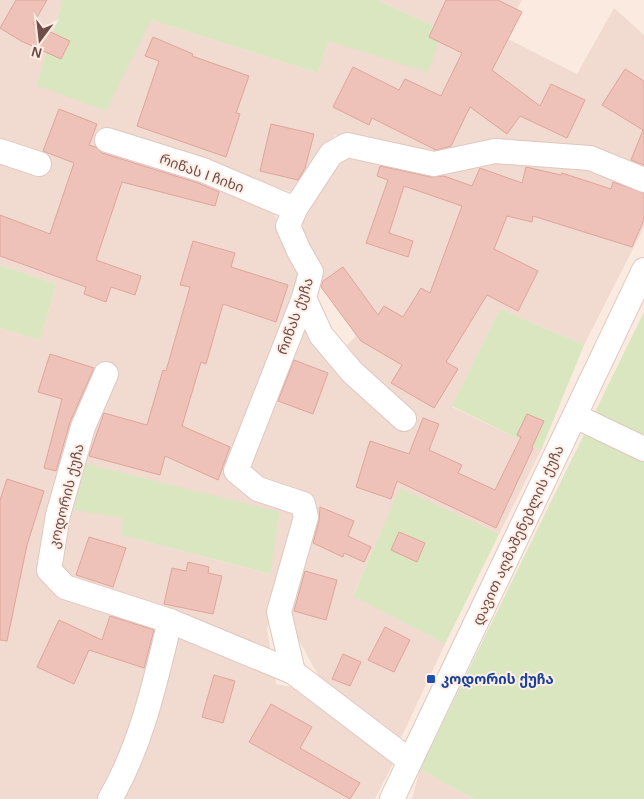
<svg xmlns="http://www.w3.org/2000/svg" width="644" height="799" viewBox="0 0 644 799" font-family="Helvetica,'Noto Sans Georgian',sans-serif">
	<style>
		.residential { fill: #f1dacf; fill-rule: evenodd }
		.green { fill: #d9e6c0 }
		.building { fill: #eec2b9; stroke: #e0a49a }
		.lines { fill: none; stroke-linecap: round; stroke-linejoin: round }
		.minor-casing { stroke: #e0c7c0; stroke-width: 26 }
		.minor { stroke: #fff; stroke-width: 24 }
		.transit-dot { fill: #1a4fb4; stroke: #feeee5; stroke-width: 2 }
		.labels { text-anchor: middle; stroke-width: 4; stroke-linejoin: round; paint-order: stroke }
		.street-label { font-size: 14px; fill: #6f4d49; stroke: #feeee5 }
		.transit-label { font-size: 14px; font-weight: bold; fill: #164399; stroke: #feeee5; text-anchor: start }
	</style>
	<rect width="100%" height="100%" fill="#faeae0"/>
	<!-- residential -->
	<g class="residential">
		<path d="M0,0h63l-27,85 115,-65 167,53 10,-32 115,-11 -66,-30h145l-20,36 75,38 37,-66 30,27v136l-215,-15 -94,-21 -36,59 -30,-9 2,23 32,62 -5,32 -71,178 69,35 3,12 -32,102 9,55 15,3 102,76 -18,36h-375v-471l40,12 16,-56 -56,-19zM280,513l-11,61 -148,-39 3,-17z"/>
		<path d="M347,150l151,5 90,6 56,22v44l-60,118 -84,-36 -48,98 89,43 -42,84 -99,-45 -47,106 92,49 -44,94 -82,-61 -36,-66 27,-91 -57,-47 -7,-14 52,-135 36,35 22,-23 -55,-91 4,-42z"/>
		<path d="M420,769l54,30h-62z"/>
	</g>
	<!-- green -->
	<g class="green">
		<path d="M63,0h314l66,30 -15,42 -100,-31 -10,32 -167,-53 -45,91 -70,-26z"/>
		<path d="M0,265l56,19 -16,56 -40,-12z"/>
		<path d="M500,309l84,36 -43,105 -89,-44z"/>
		<path d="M644,312v487h-170l-54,-30z"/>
		<path d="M83,463l197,49 -10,62 -149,-39 2,-17 -52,-9z"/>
		<path d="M400,488l99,46 -54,110 -92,-48z"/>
	</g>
	<!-- building -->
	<g class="building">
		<path d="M16,0h31l-14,24 37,17 -9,18 -40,-18 -21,-13z"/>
		<path d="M446,0h52l24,12 -30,58 48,36 11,-22 34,16 -18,38 -47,-22 -13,18 -37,-27 -19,39 -15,4 -64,-32 -3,7 -36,-18 20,-40 46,23 6,-11 36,17 21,-43 -33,-16z"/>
		<path d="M153,37l40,17 -1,2 57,20 -13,37 4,1 -14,43 -89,-31 22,-65 -14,-5z"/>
		<path d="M625,69l19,12v84l-13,-5 12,-30 -41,-25z"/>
		<path d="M59,109l38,15 -8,21 7,2 6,6 96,30 21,9 -4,14 -93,-24 -26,78 45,16 -6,19 -24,-8 -5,15 -22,-8 2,-7 -86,-31v-41l50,19 24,-71 -31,-12z"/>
		<path d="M271,124l43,10 -9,34 -7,12 -38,-9z"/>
		<path d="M380,166l51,11 13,-1 28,10 8,-18 42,15 4,-16 35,8 1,-2 49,16 2,-7 31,11v27l-12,27 -99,-31 -1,6 -25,-6 -13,33 44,22 -20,40 -31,-16 -41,67 12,7 -24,39 -43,-25 11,-18 -41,-24 -40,-54 2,-6 20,-14 35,48 6,-9 19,11 18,-29 9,5 32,-87 -58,-20 -15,47 24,8 -5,16 -42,-14 22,-63 -11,-4z"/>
		<path d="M193,241l42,12 -4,14 57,18 -12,37 -53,-18 -17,60 -5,-2 -19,64 48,21 -12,33 -53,-24 -5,19 -71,-19 15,-43 43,12 16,-55 3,1 24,-84 -10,-2z"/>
		<path d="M50,354l44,14 -24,54 -14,49 -12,-3 18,-69 -24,-7z"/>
		<path d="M294,360l34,13 -15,41 -35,-13z"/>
		<path d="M527,414l17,7 -12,26 1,1 -37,80 -99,-47 -6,18 -35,-12 14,-46 39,13 14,-36 16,6 -10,26 33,15 -4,8 37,17 26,-53 -4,-2z"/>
		<path d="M7,479l37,12 -17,54 -20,96 -7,-1v-140z"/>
		<path d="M320,507l34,14 -6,15 23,11 -7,15 -20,-9 -1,4 -30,-14 6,-22z"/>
		<path d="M399,532l26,11 -8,19 -26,-12z"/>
		<path d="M89,537l37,11 -13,39 -37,-12z"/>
		<path d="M188,562l21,5 -1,6 14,3 -9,38 -49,-10 8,-36 14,3z"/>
		<path d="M305,571l32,9 -11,40 -32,-9z"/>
		<path d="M110,616l44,14 -10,38 -55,-18 -15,34 -37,-17 22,-47 43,20z"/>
		<path d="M385,627l25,13 -16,32 -26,-12z"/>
		<path d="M343,654l18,8 -11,24 -18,-7z"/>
		<path d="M214,675l21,6 -12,42 -21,-6z"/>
		<path d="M271,704l41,23 -12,21 60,35 -10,16 -101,-57z"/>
	</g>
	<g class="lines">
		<!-- minor casing -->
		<g class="minor-casing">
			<g id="minor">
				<path d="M107,140l96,30 92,39"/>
				<path d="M0,151l39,13"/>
				<path d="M304,298l17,37 31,37 52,47"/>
				<path d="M106,374l-23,53 -25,88 -9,55 16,17 105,34 123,51 117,89"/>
				<path d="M575,416l69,33"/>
				<path d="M293,672l-14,-60 27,-95 -3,-13 -45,-15 -22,-18 68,-173 7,-26 -12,-21 -11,-25 7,-17 36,-55 16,-9 87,19 61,-13 95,7 54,22"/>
				<path d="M110,799c32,-55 45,-117 60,-178"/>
				<path d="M392,799l252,-529"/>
			</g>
		</g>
		<!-- minor -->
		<use href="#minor" class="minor"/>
	</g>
	<!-- markers -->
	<rect class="transit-dot" x="426" y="674" width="10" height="10" rx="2.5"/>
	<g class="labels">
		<!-- street labels -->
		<g class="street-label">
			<text transform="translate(202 173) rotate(20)" y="5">რიწას I ჩიხი</text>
			<text transform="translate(295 316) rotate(-70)" y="5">რიწას ქუჩა</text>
			<text transform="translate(66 496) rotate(-76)" y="5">კოდორის ქუჩა</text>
			<text transform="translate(518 535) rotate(-65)" y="5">დავით აღმაშენებლის ქუჩა</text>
		</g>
		<!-- transit labels -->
		<g class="transit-label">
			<text x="441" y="684">კოდორის ქუჩა</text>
		</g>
	</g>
	<!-- north arrow -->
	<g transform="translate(40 40) rotate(195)" stroke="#feeee5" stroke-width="4" paint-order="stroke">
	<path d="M0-4L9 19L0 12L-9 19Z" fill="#6f4d49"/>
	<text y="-8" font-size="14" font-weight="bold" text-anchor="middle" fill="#6f4d49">N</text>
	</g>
</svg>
